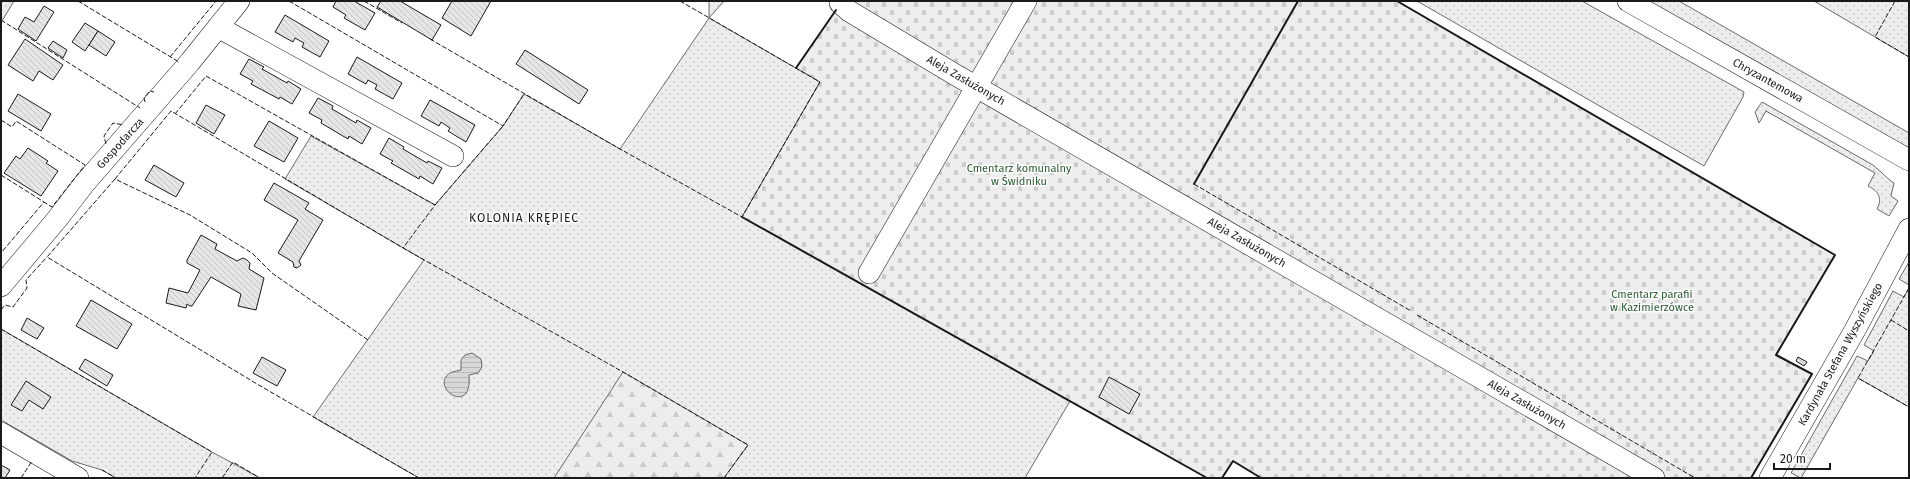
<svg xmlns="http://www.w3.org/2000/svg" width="1910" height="479" viewBox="0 0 1910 479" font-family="'Fira Sans',sans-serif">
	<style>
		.grass { fill: url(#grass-dots); stroke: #6a6a6a }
		.forest { fill: url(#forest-firs); stroke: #6a6a6a }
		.cemetery { fill: url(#cemetery-stones); stroke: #6a6a6a }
		.water { fill: url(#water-rules); stroke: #6a6a6a }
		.building { fill: url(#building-back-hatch); stroke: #1a1a1a }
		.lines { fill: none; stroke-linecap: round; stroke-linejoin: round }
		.minor-casing { stroke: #1a1a1a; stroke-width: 22 }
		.minor { stroke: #fff; stroke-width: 21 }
		.fence { stroke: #1a1a1a; stroke-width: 1; stroke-dasharray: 5 2; stroke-linecap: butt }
		.wall { stroke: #1a1a1a; stroke-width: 2 }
		.labels { text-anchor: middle; stroke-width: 3; stroke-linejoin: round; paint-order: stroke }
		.street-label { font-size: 11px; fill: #1a1a1a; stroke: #fff }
		.park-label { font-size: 11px; fill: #2b5a34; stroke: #fff }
		.neighbourhood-label { font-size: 12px; letter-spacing: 1px; fill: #1a1a1a; stroke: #fff }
	</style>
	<defs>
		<pattern id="grass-dots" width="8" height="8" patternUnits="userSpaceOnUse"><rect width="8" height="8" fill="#ededed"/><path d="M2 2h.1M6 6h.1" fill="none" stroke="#cbcbcb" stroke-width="1.8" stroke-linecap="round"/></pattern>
		<pattern id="forest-firs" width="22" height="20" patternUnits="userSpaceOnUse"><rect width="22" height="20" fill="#ededed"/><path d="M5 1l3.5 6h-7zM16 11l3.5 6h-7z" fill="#cbcbcb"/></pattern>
		<pattern id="cemetery-stones" width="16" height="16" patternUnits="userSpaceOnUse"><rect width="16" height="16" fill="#ededed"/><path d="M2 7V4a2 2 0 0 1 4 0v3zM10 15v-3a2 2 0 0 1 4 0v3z" fill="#cbcbcb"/></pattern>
		<pattern id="water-rules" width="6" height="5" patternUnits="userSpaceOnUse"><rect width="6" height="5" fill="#d7d7d7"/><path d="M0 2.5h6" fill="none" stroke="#b8b8b8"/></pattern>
		<pattern id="building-back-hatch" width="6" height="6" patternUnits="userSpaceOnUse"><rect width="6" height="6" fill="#e6e6e6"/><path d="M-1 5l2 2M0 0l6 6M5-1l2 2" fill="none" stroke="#c5c5c5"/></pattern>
	</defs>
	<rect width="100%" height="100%" fill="#fff"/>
	<!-- grass -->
	<g class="grass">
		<path d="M1,1h13l-12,20 -1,-1z"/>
		<path d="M709,1h15l-15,17 111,64 -78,135 328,184 -45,77h-606l-106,-61 111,-157 -139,-81 26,-43 124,69 68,-79 21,-32 96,55 89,-131z"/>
		<path d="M1417,1h165l162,91 -1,5 -39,69z"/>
		<path d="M1646,1h33l230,132v15z"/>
		<path d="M1814,1h95v56z"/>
		<path d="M1762,102l111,63 19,17 2,1 -3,13 7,5 -9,15 -12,-7c6,-11 1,-18 -9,-23l7,-13 -109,-62 -7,12 -4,-11z"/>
		<path d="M1909,262v23l-10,-6z"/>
		<path d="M1909,288v119l-51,-29 -57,100 -10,-5 66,-117 11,5 6,-10 -10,-6 29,-54 11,6z"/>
		<path d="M1,329l211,123 48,26h-144l-14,-8 -30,-9 -71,-41z"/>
	</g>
	<!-- forest -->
	<path class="forest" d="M623,372l125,73 -24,33h-170z"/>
	<!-- cemetery -->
	<path class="cemetery" d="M842,1h555l438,254 -59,99 36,20 -61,104h-490l-28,-17 -11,17h-15l-465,-261 78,-135 -24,-14z"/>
	<!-- water -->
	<path class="water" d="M472,353l9,6 1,8 -4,6 -9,2c4,44 -43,10 -17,-3 3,-1 6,-1 9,-2v-10l4,-5z"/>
	<!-- building -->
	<g class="building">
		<path d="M336,1h18l21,12 -10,17 -21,-12 2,-3 -13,-8z"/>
		<path d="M381,1h19l41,24 -9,15 -55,-33z"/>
		<path d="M452,1h39l-20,35 -29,-18z"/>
		<path d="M44,6l10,6 -18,29 -18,-12 7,-12 9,5z"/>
		<path d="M285,15l44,26 -9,16 -18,-10 2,-4 -9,-5 -2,4 -18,-10z"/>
		<path d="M85,23l13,8 -13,20 -13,-9z"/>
		<path d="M98,31l17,11 -9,14 -17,-11z"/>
		<path d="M25,39l38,26 -10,15 -14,-9 -6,10 -25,-16z"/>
		<path d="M53,41l14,9 -4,8 -15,-10z"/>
		<path d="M525,50l63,40 -9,14 -63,-40z"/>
		<path d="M357,57l45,26 -9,16 -18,-10 2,-4 -9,-5 -2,4 -18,-10z"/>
		<path d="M249,59l15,8 -2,2 25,14 1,-2 13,8 -9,15 -12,-7 -1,2 -28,-15 2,-3 -13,-7z"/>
		<path d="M18,94l33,20 -10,17 -33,-20z"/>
		<path d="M318,98l15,8 -1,3 24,14 1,-3 14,8 -9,16 -13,-8 -1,3 -27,-16 1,-3 -13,-7z"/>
		<path d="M430,100l45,25 -9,17 -18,-11 2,-3 -9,-6 -2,4 -18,-10z"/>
		<path d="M206,105l19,10 -11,19 -18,-11z"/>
		<path d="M269,121l29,17 -14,24 -30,-16z"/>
		<path d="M389,138l15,9 -1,2 24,14 1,-2 14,7 -9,16 -13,-8 -1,3 -28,-16 2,-2 -13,-7z"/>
		<path d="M28,148l20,13 -2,2 12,8 -17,25 -37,-23 12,-17 4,3z"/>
		<path d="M154,165l30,18 -8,14 -31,-17z"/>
		<path d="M274,183l35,20 -4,6 18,11 -24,41 2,4 -4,3 -3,-1 -1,-5 -15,-9 20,-33 -34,-20z"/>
		<path d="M201,235l16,9 -2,5 22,12 6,-3 4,2 3,3 -1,6 15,9 -8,32 -18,-4 3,-12 -30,-17 -19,29h-2l-3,-2 -1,4 -20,-5 3,-15 19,5 12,-23 -13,-7v-3z"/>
		<path d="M91,300l41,24 -15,25 -41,-23z"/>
		<path d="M27,318l17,10 -7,11 -16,-9z"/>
		<path d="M262,357l24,13 -9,16 -24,-13z"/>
		<path d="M1798,357l9,5 -3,4 -8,-5z"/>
		<path d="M85,359l28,16 -6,11 -28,-17z"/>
		<path d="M1109,377l31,17 -11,20 -30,-17z"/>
		<path d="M26,381l25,16 -8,12 -14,-9 -7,11 -11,-6z"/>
		<path d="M1,465l9,5 -5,8h-4z"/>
	</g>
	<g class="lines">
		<!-- minor casing -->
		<g class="minor-casing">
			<g id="minor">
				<path d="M1628,1l281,159"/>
				<path d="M840,3l9,8 105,63 700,404"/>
				<path d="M218,27l235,129"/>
				<path d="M869,273l157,-272"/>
				<path d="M1,286l57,-68 26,-34 106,-122 49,-61"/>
				<path d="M1,433l77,45"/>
				<path d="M1770,478l85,-148 54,-101"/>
			</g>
		</g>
		<!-- minor -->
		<use href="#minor" class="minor"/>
		<!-- fence -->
		<g class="fence">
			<path d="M78,1l101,61 -1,1"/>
			<path d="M289,1l214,125 21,-32"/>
			<path d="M364,1l38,22"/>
			<path d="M1895,1l-20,36 34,20"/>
			<path d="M1,20l139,88"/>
			<path d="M430,39l190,110 122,68 78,-135 -140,-81"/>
			<path d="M170,57l46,-56"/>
			<path d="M145,102l-1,-4 6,-7 4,1"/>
			<path d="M175,114l31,-38 229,129 -32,43"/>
			<path d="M1,120l11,7 4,-6 69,44 -33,42 -8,-5 -43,51"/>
			<path d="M106,144l-2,-8 9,-13 11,2"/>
			<path d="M1,175l43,27"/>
			<path d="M115,179l-68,78 210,127 162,94"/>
			<path d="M1194,184l217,127"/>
			<path d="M435,205l68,-79"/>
			<path d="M1909,288l-51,90 51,29"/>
			<path d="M1,310l4,-5 8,2 14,-19 -1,-8 21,-23"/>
			<path d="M1417,315l278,163"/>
			<path d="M1891,320l18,11"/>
			<path d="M1,329l211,123 -17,26"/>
			<path d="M368,340l-96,-67 -20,-20 -62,-38 -75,-36 56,-68 232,137 220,124 125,73 -24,33"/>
			<path d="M102,470l14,8"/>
			<path d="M21,478l11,-17"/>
			<path d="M222,478l11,-16 27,16"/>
		</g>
		<!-- wall -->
		<g class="wall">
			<path d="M1397,1l438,254 -59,100 36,19 -61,104"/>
			<path d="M796,68l40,-58"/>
			<path d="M1194,184l104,-183"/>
			<path d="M742,217l465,261"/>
			<path d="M1222,478l11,-17 28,17"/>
		</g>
	</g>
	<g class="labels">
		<!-- street labels -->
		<g class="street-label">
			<text transform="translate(966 80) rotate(30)" y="4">Aleja Zasłużonych</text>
			<text transform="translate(1768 80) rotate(29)" y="4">Chryzantemowa</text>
			<text transform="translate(120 143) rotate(-48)" y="4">Gospodarcza</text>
			<text transform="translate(1247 242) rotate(30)" y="4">Aleja Zasłużonych</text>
			<text transform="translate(1840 354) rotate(-61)" y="4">Kardynała Stefana Wyszyńskiego</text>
			<text transform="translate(1527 404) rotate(30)" y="4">Aleja Zasłużonych</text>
		</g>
		<!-- park labels -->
		<g class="park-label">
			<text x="1019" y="172">Cmentarz komunalny<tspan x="1019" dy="13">w Świdniku</tspan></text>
			<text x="1652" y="298">Cmentarz parafii<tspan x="1652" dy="13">w Kazimierzówce</tspan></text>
		</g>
		<!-- neighbourhood labels -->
		<g class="neighbourhood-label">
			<text x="524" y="222">KOLONIA KRĘPIEC</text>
		</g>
	</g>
	<!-- border -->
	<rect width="1910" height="479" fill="none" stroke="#1a1a1a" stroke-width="4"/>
	<!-- scale -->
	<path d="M1774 463v6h56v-6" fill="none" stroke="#1a1a1a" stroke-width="2"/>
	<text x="1780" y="463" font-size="12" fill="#1a1a1a" stroke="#ffffff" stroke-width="3" paint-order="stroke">20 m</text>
</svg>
